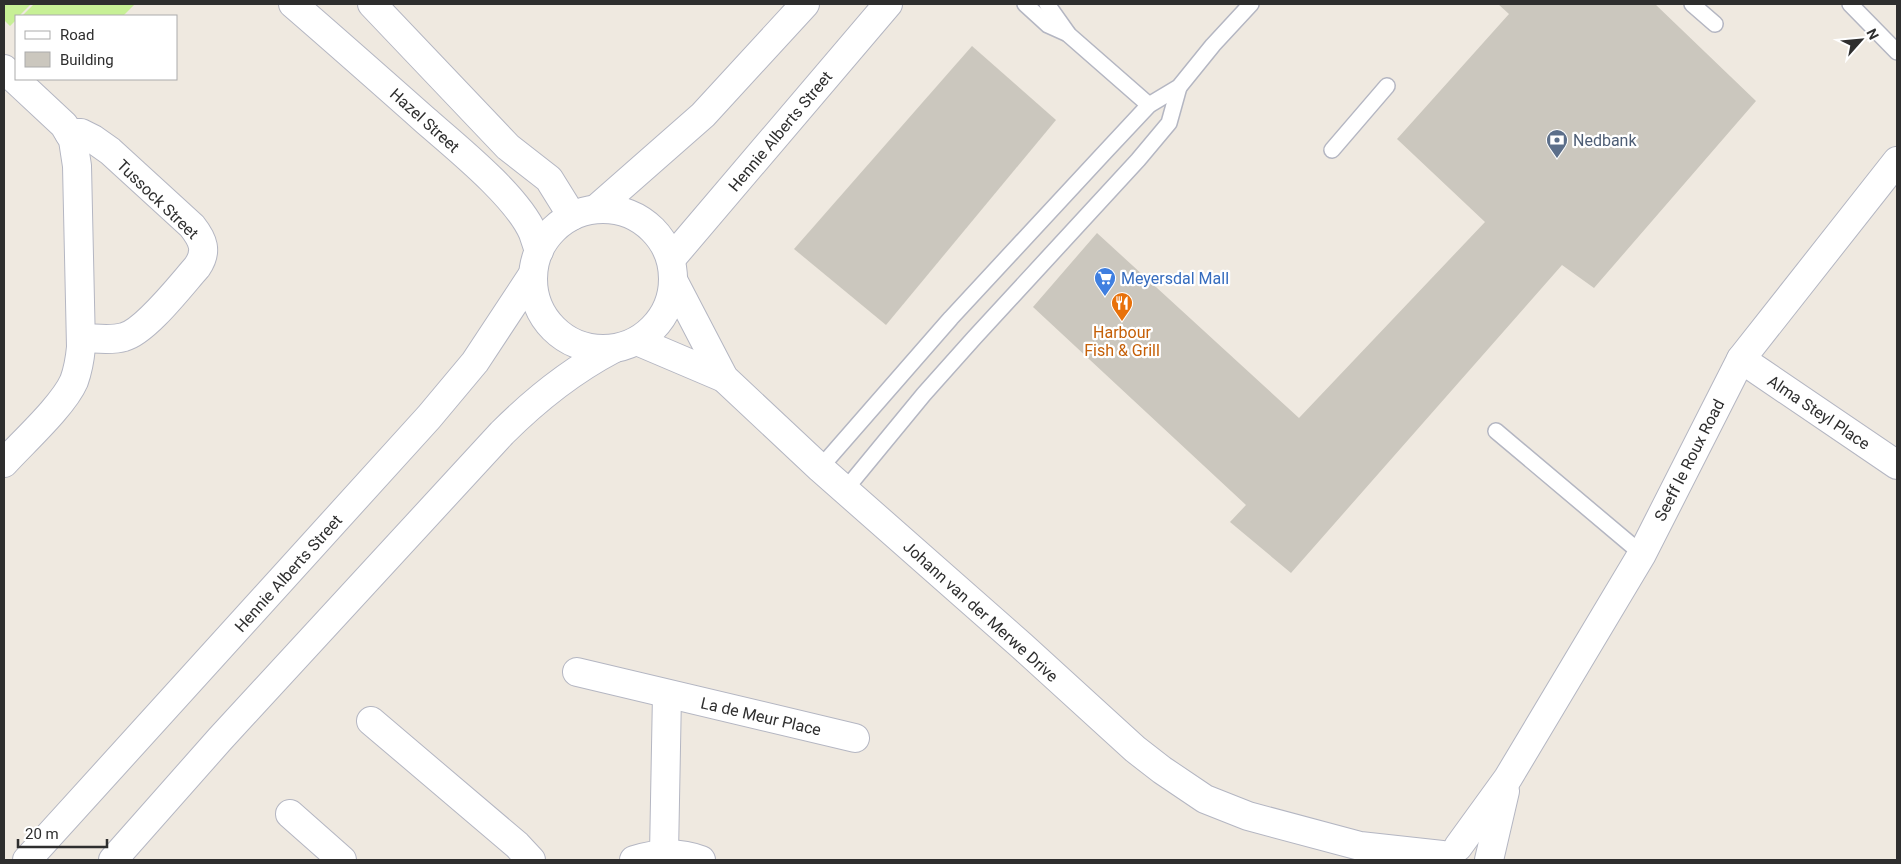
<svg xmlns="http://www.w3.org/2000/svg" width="1901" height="864" viewBox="0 0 1901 864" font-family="Roboto,sans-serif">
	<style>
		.pitch { fill: #c7f096 }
		.building { fill: #cbc7be }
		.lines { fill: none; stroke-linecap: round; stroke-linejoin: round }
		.service-casing { stroke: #b4b6c2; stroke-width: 18 }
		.minor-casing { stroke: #b4b6c2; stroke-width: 30 }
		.tertiary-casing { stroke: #b4b6c2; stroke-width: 30 }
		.service { stroke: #fff; stroke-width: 15 }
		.minor { stroke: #fff; stroke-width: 28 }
		.tertiary { stroke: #fff; stroke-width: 28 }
		.labels { text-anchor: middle; stroke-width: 4.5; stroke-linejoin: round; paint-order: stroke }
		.street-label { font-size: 16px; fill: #2e2e2e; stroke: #fff }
		.service-label { font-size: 16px; fill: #4e5e75; stroke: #fff; text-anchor: start }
		.shop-label { font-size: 16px; fill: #366cbe; stroke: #fff; text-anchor: start }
		.food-label { font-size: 16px; fill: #c56008; stroke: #fff }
	</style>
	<rect width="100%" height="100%" fill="#efe9e0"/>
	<!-- pitch -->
	<g class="pitch">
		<path d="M4,4h27l-12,12h-3v4l-6,6 -6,-6z"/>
		<path d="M34,4h101l-12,12h-101z"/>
	</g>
	<!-- building -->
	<g class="building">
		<path d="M1498,4h157l101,97 -162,187 -32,-23 -271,308 -61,-51 16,-17 -213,-198 64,-74 202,185 186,-196 -88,-83 112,-125z"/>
		<path d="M972,46l84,74 -170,205 -92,-76z"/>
	</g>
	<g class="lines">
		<!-- service casing -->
		<g class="service-casing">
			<g id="service">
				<path d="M1025,4l23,21 20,9"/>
				<path d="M1047,4l22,31 80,70"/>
				<path d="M1692,4l23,20"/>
				<path d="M1850,4l47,48"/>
				<path d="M1332,150l55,-64"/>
				<path d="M1496,431l146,123"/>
				<path d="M820,468l131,-150 154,-166 44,-47 30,-18 34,-42 38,-41"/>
				<path d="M845,490l79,-96 50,-56 164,-178 31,-37 10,-36"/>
			</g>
		</g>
		<!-- minor casing -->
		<g class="minor-casing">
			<g id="minor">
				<path d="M293,4c44,38 88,77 132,116 31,27 92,76 108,113 2,6 4,12 6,18"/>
				<path d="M372,4l136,143 41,32 23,37"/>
				<path d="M4,69l60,56 9,15 4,26 4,181c-1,11 -3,23 -7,34 -11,25 -51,61 -70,82"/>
				<path d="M69,133h12l12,6 17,12 82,75c11,14 16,25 5,41 -16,18 -51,64 -73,70 -13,4 -29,1 -43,1"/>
				<path d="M674,282l50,96 96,90 202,178 113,103 27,21 43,29 43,17 112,30 82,9"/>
				<path d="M637,341l87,37"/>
				<path d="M1741,359l156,106"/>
				<path d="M577,672l278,66"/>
				<path d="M371,721l146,124 14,15"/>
				<path d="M290,814l52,46"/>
				<path d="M1458,847l50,-69 134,-224 99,-195 156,-198"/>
				<path d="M664,854l3,-160"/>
				<path d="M634,860c22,-7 46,-8 67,0"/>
				<path d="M1489,860l16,-69"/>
			</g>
		</g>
		<!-- tertiary casing -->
		<g class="tertiary-casing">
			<g id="tertiary">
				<path d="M596,209l107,-94 102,-111"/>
				<circle cx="603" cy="279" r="70"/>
				<path d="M671,259l217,-255"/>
				<path d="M27,860l402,-443 46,-55 58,-88"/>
				<path d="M113,860l107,-121 282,-306c34,-34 69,-62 111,-84"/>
			</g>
		</g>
		<!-- service -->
		<use href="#service" class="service"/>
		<!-- minor -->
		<use href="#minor" class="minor"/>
		<!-- tertiary -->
		<use href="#tertiary" class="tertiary"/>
	</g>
	<!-- icons -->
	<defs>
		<g id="bank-pin" transform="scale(1.125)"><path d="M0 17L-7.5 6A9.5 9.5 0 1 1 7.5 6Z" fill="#5c6f8a" stroke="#fff"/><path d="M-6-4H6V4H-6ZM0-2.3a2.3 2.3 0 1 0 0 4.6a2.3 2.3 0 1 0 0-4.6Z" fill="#fff"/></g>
		<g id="supermarket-pin" transform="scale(1.125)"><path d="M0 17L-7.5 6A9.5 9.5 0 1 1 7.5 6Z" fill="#3f7fe0" stroke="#fff"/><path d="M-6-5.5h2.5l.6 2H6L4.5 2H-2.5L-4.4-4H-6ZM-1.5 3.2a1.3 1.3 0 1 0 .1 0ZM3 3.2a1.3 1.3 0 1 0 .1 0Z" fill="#fff"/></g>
		<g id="restaurant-pin" transform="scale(1.125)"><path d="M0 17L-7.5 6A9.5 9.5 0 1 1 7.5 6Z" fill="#e8710a" stroke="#fff"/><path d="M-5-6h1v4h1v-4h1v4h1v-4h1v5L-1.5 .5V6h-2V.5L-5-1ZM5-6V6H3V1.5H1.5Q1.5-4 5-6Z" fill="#fff"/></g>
	</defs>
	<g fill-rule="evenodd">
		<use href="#bank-pin" x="1557" y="140"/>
		<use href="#supermarket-pin" x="1105" y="278"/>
		<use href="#restaurant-pin" x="1122" y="303"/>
	</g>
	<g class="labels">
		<!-- street labels -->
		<g class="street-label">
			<text transform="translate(425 120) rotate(42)" y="6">Hazel Street</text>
			<text transform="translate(780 131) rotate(-50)" y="6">Hennie Alberts Street</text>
			<text transform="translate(158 199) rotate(44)" y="6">Tussock Street</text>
			<text transform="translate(1819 412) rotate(34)" y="6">Alma Steyl Place</text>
			<text transform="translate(1689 460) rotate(-63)" y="6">Seeff le Roux Road</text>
			<text transform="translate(288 573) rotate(-48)" y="6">Hennie Alberts Street</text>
			<text transform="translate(981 611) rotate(42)" y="6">Johann van der Merwe Drive</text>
			<text transform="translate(761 716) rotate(13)" y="6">La de Meur Place</text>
		</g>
		<!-- service labels -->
		<g class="service-label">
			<text x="1573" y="146">Nedbank</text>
		</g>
		<!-- shop labels -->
		<g class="shop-label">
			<text x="1121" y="284">Meyersdal Mall</text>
		</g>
		<!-- food labels -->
		<g class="food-label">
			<text x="1122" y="338">Harbour<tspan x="1122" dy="18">Fish &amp; Grill</tspan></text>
		</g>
	</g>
	<!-- border -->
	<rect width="1901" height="864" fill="none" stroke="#2e2e2e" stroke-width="10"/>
	<!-- legend -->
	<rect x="15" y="15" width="162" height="65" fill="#ffffff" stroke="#ababab"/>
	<rect x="25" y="31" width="25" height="8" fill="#ffffff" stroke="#ababab"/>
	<text x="60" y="40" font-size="15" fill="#2e2e2e">Road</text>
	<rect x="25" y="52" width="25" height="15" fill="#cbc7be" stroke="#ababab"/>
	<text x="60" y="65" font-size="15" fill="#2e2e2e">Building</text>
	<!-- north arrow -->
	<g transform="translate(1861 40) rotate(63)" stroke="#ffffff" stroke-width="4" paint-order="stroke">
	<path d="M0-4L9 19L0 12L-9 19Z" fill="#2e2e2e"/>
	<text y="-8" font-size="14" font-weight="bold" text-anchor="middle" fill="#2e2e2e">N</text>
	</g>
	<!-- scale -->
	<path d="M18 839v8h89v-8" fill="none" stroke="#2e2e2e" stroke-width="2.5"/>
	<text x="25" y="839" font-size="15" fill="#2e2e2e" stroke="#ffffff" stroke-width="4" paint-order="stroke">20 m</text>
</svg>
